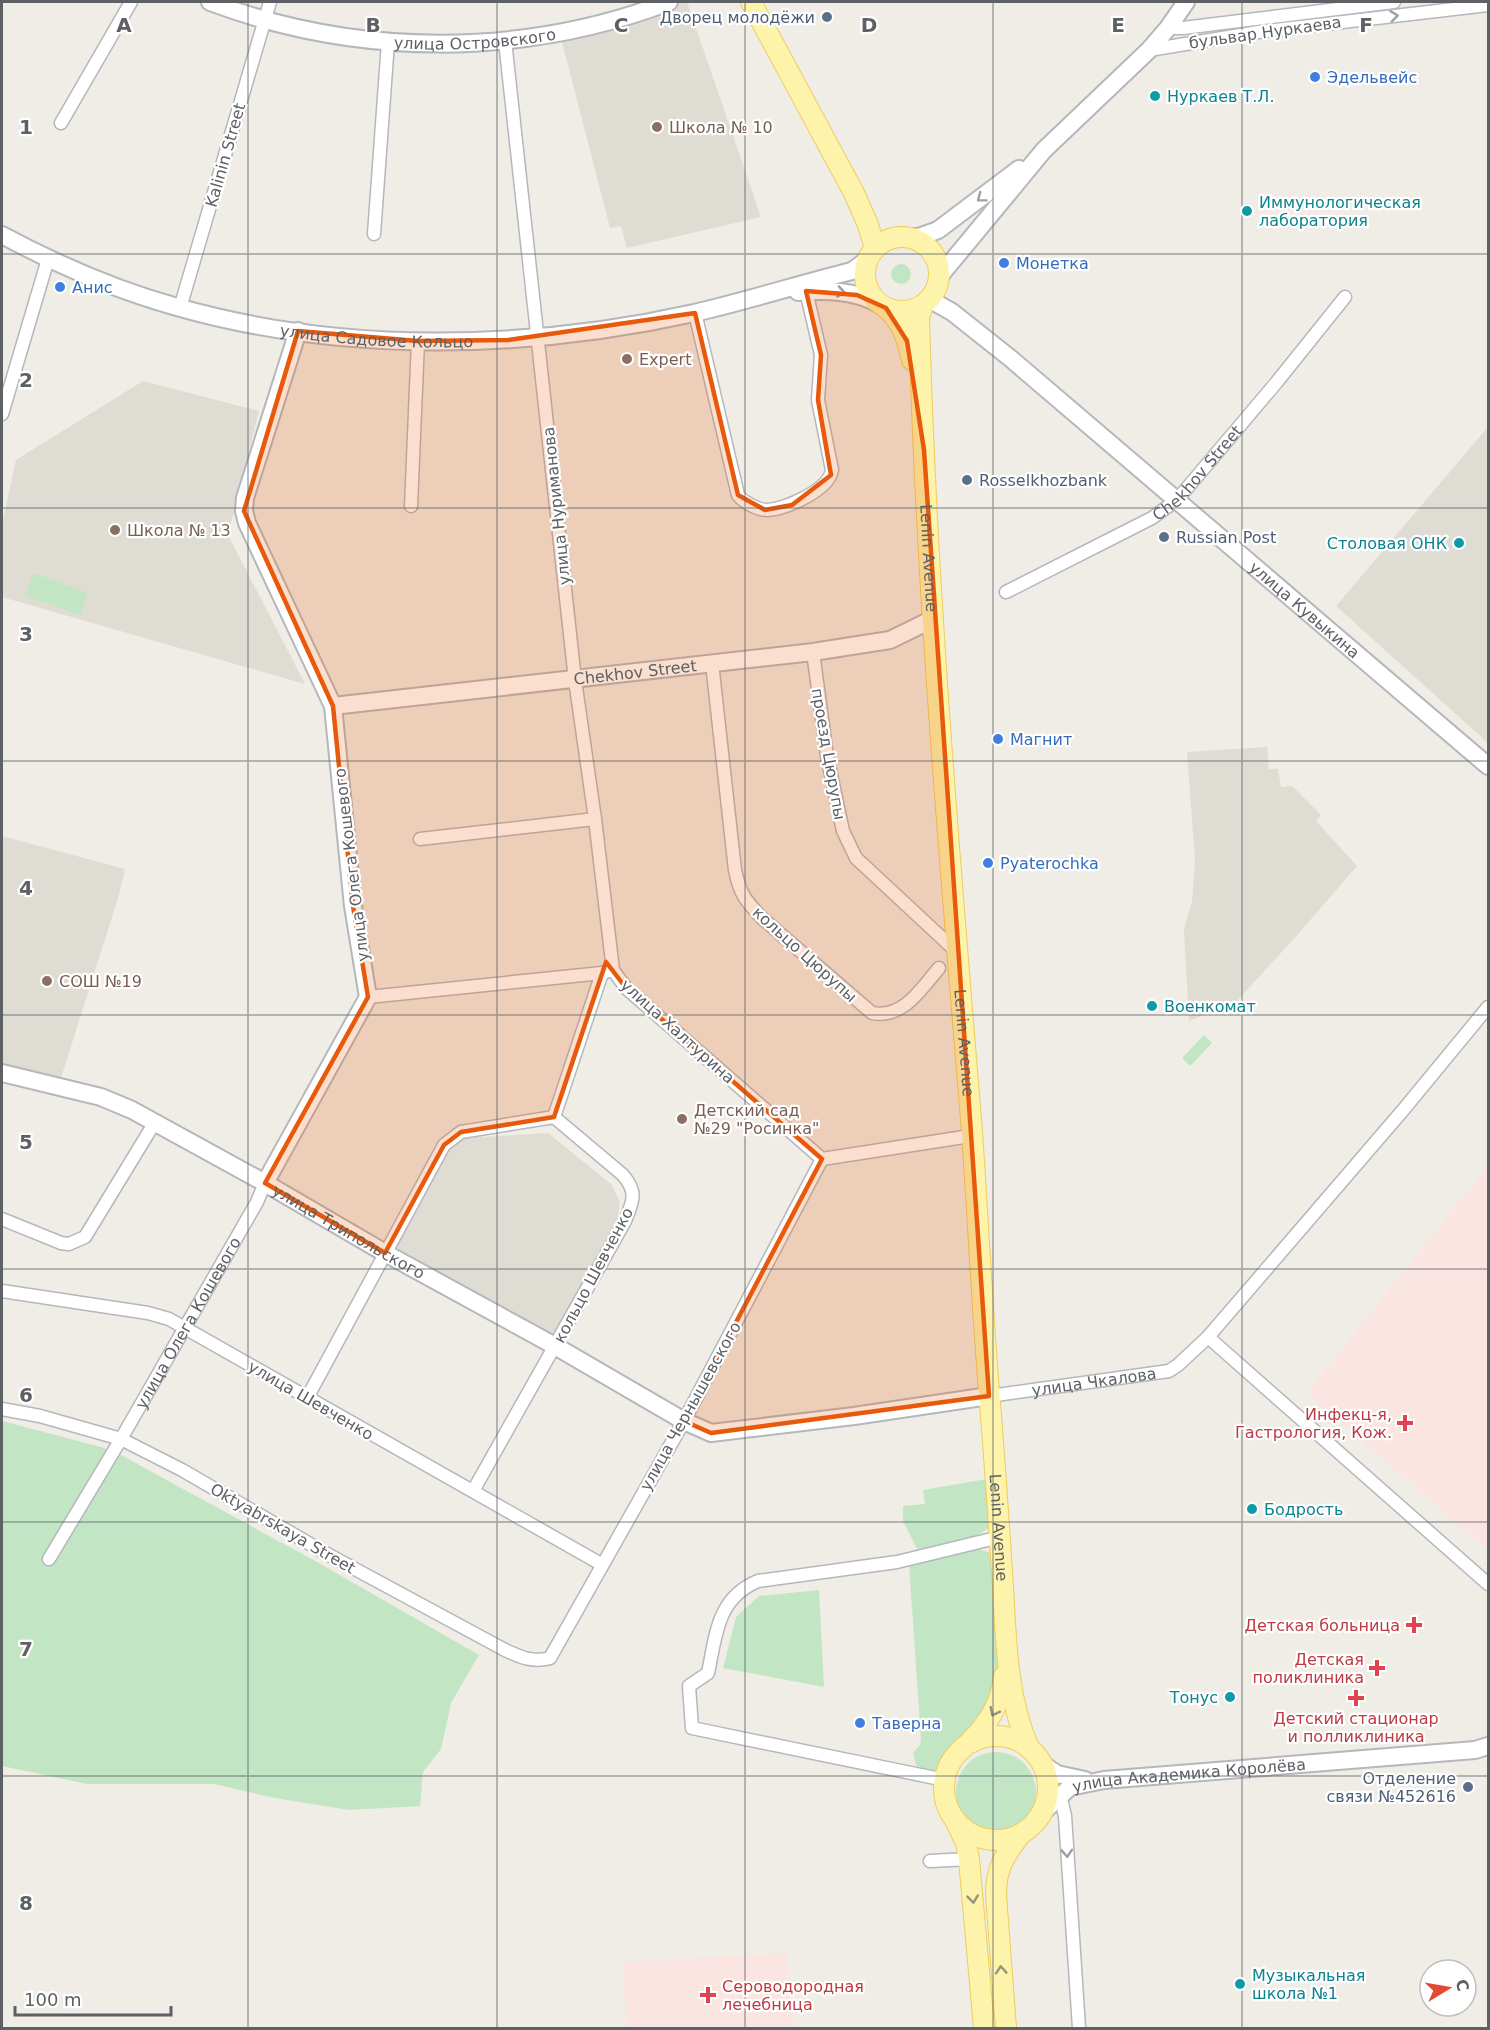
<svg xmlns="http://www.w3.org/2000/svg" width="1490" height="2030" viewBox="0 0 1490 2030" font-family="'DejaVu Sans',sans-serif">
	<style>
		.education { fill: #dfdcd3 }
		.medical { fill: #fbe5e2 }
		.green { fill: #c2e6c3 }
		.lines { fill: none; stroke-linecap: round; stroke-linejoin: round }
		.street-casing { stroke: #b5b7bc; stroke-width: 15 }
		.secondary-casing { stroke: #b4b7bc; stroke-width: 20 }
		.primary-casing { stroke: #efcc5e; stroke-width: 22 }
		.street { stroke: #fff; stroke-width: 12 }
		.secondary { stroke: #fff; stroke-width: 16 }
		.primary { stroke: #fdf3ab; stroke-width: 20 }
		.oneway { stroke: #9ea0a3 }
		.oneway2 { stroke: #95937e }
		.marked { fill: #e8590c; fill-opacity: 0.2; stroke: #e8590c; stroke-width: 4.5; stroke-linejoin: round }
		.grid { fill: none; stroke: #5d6065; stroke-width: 1.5; stroke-opacity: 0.55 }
		.service-dot { fill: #5c6f8a; stroke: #fff; stroke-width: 2 }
		.shop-dot { fill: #3f7fe0; stroke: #fff; stroke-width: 2 }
		.culture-dot { fill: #0f9aa8; stroke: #fff; stroke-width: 2 }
		.education-dot { fill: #8d6e63; stroke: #fff; stroke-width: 2 }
		.health-dot { fill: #e0444e; stroke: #fff; stroke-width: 2 }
		.labels { text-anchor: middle; stroke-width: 4.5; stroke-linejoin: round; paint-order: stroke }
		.service-label { font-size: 16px; fill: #4e5e75; stroke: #fff; text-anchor: end }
		.street-label { font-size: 16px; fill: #5d6065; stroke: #fff }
		.shop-label { font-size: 16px; fill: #366cbe; stroke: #fff; text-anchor: start }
		.culture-label { font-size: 16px; fill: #0d838f; stroke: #fff; text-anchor: start }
		.education-label { font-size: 16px; fill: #785e54; stroke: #fff; text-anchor: start }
		.health-label { font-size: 16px; fill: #be3a42; stroke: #fff; text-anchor: end }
		.grid-label { font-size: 20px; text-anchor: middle; font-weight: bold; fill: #5d6065; stroke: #fff; stroke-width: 4.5; stroke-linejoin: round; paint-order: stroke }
	</style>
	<rect width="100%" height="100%" fill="#efede5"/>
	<!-- education -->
	<g class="education">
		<path d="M684,2h3l74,215 -134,31 -6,-22 -11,2 -49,-190 95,-26z"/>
		<path d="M143,381l116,30 -31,124 77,149 -303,-87v-72l14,-65z"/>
		<path d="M1488,427v316l-152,-137z"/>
		<path d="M1267,747l2,22h9l3,18 11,-1 29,29 -5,6 41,45 -58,67 -62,68 -48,20 -5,-92 8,-28 3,-41 -8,-108z"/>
		<path d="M2,836l123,33 -7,29 -58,183 -58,-17z"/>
		<path d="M548,1133l63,51 9,18 -3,19 -64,116 -159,-91 53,-94 17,-14z"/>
	</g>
	<!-- medical -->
	<g class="medical">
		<path d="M1488,1165v386l-181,-158z"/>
		<path d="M788,1953l6,75h-167l-5,-66z"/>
	</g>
	<!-- green -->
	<g class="green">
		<circle cx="901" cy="274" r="10"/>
		<path d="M33,573l55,20 -8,22 -55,-19z"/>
		<path d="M1204,1035l8,8 -22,23 -8,-8z"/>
		<path d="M2,1421l99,26 18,7 198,108 162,93 -28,48 -10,46 -18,23 -3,34 -71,4 -74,-12 -61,-14h-127l-85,-18z"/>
		<path d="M987,1479l3,48 -15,10 -58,12 -14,-28v-15l22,-2 -2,-14z"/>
		<path d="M977,1549l15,4 8,127 -24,50 -24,13 -13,27h-19l-4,-5 -3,-12 7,-8 1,-6 -12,-175z"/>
		<path d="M819,1590l5,97 -101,-19 13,-51 23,-21z"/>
		<circle cx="996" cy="1792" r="40"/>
	</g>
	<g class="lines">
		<!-- street casing -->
		<g class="street-casing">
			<g id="street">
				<path d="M1168,28h15l211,-26"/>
				<path d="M505,41l70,639 20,139 18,151 13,18 196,171"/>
				<path d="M1149,50l116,-19 223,-26"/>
				<path d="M61,123l70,-121"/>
				<path d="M374,234l14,-192"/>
				<path d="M180,308l90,-306"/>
				<path d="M695,313l43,182c5,7 20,15 29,15 19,-1 62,-20 65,-40l-14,-70 3,-45 -15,-64"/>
				<path d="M2,414l46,-155"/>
				<path d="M411,506l7,-165"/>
				<path id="s1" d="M1006,592l146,-74 25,-18 99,-117 69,-86"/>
				<path d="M813,652l14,104 16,75 13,27 101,94"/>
				<path d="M712,663l23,207c5,25 11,31 28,49l109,94c31,6 49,-24 67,-45"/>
				<path d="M420,839l175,-20"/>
				<path d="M368,997l234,-24 11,-3"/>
				<path d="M554,1117l48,-144"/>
				<path d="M822,1159l142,-22"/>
				<path d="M2,1219l59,24 8,1 16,-7 70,-115"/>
				<path d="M2,1291l146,22 21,6 432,245"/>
				<path d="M1208,1337l280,247"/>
				<path id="s2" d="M989,1396l180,-25 9,-6 30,-28 196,-228 84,-102"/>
				<path d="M307,1398l137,-253 17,-13 93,-15 69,58c15,18 10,26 2,46l-152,270"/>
				<path d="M2,1409l38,7 81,23 61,31 147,85 176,95c15,7 28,13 45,8l134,-237 138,-262"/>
				<path id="s3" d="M49,1559l72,-120 136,-237 8,-19"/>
				<path d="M945,1780l-253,-52 -3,-42 19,-13c8,-38 9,-75 50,-92l139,-19 103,-25"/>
				<path d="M1060,1795l5,21 14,212"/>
				<path d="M930,1861l39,-2"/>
			</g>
		</g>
		<!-- secondary casing -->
		<g class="secondary-casing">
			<g id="secondary">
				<path id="s4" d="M210,2c147,55 311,56 459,0"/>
				<path id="s5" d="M2,235c56,30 114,55 175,72 165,47 351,43 517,6 53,-12 105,-29 158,-42l15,-11"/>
				<path d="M907,237h12l19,-7 81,-61"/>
				<path d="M939,277l105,-127 105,-100 19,-22 18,-26"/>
				<path d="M798,292c28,-2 56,-2 81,12"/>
				<path id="s6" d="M929,299l23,13 58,46 478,408"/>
				<path id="s7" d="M333,706l480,-54 77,-12 43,-21"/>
				<path id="s8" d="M2,1073l99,24 31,13 133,73 120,70 170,93 129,75 27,12 143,-17 135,-20"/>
				<path d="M265,1183l103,-186 -15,-91 -20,-200 -86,-183 -3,-12 1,-13 53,-167"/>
				<path d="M1042,1764l15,10 28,6"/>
				<path id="s9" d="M1042,1813l28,-26 34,-7 371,-30 13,-4"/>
			</g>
		</g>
		<!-- primary casing -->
		<g class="primary-casing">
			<g id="primary">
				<path d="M751,2l103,191 14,32 7,23"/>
				<circle cx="902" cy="274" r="37"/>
				<path id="s10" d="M923,305l-4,12c7,272 31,544 53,815 6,86 10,173 17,259 5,60 9,120 13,180 4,59 3,123 27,177"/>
				<path d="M886,308c17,14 21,32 26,52"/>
				<circle cx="996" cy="1788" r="52"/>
				<path d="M969,1743c19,-20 32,-38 35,-67"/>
				<path d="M957,1824l9,19 3,16 15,169"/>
				<path d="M1006,2028l-10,-133c0,-27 8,-39 24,-60"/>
			</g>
		</g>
		<!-- street -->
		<use href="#street" class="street"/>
		<!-- secondary -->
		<use href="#secondary" class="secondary"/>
		<!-- primary -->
		<use href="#primary" class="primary"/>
	</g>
	<!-- one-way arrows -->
	<defs><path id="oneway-chevron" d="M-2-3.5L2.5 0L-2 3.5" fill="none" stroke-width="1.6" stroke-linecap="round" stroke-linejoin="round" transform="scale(1.5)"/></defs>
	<g class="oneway">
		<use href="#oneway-chevron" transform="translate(1394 16) rotate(-7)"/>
		<use href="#oneway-chevron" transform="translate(981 198) rotate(143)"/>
		<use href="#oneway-chevron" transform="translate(841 292) rotate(9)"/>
		<use href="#oneway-chevron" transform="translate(1067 1853) rotate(86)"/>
	</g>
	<g class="oneway2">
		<use href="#oneway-chevron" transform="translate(994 1712) rotate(117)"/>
		<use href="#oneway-chevron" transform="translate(973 1899) rotate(84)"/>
		<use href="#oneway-chevron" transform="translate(1001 1970) rotate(-94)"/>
	</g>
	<!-- marked area -->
	<path class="marked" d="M806,291l51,4 29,13 21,33 17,109 65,946 -278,37 -27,-12 138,-262 -196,-171 -20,-26 -52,155 -93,15 -17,13 -59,108 -120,-70 103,-186 -15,-91 -20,-200 -89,-195 54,-180 120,10 90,-1 187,-27 43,182 27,15 27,-5 39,-30 -13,-75 3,-45z"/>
	<!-- grid -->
	<path class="grid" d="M248,2v2026M497,2v2026M745,2v2026M993,2v2026M1242,2v2026M2,254h1486M2,508h1486M2,761h1486M2,1015h1486M2,1269h1486M2,1522h1486M2,1776h1486"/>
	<!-- markers -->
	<g class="service-dot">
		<circle cx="827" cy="17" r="6"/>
		<circle cx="967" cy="480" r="6"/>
		<circle cx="1164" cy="537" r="6"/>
		<circle cx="1468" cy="1787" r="6"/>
	</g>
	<g class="shop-dot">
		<circle cx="1315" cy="77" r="6"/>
		<circle cx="1004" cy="263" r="6"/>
		<circle cx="60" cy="287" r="6"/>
		<circle cx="998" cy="739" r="6"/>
		<circle cx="988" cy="863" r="6"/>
		<circle cx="860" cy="1723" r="6"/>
	</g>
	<g class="culture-dot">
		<circle cx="1155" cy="96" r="6"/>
		<circle cx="1247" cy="211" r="6"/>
		<circle cx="1459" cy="543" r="6"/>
		<circle cx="1152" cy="1006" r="6"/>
		<circle cx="1252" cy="1509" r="6"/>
		<circle cx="1230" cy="1697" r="6"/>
		<circle cx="1240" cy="1984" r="6"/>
	</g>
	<g class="education-dot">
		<circle cx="657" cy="127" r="6"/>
		<circle cx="627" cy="359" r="6"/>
		<circle cx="115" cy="530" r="6"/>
		<circle cx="47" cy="981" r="6"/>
		<circle cx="682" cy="1119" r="6"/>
	</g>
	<g class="health-dot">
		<path d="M1402 1414h6v6h6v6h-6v6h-6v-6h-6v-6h6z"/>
		<path d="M1411 1616h6v6h6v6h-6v6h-6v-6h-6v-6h6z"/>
		<path d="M1374 1659h6v6h6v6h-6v6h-6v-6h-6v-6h6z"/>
		<path d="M1353 1689h6v6h6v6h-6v6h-6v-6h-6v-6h6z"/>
		<path d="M705 1986h6v6h6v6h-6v6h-6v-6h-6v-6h6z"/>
	</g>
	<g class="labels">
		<!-- service labels -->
		<g class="service-label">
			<text x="815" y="23">Дворец молодёжи</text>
			<text x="979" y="486" text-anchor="start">Rosselkhozbank</text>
			<text x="1176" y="543" text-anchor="start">Russian Post</text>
			<text x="1456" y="1784">Отделение<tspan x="1456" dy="18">связи №452616</tspan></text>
		</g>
		<!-- street labels -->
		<g class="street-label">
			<text transform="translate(1265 32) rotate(-8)" y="6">бульвар Нуркаева</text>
			<text dy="6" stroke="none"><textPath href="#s4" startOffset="270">улица Островского</textPath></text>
			<text transform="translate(225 155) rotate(-74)" y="6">Kalinin Street</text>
			<text dy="6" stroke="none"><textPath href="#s5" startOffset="392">улица Садовое Кольцо</textPath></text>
			<text dy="6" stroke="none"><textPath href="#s1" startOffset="228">Chekhov Street</textPath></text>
			<text transform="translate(556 506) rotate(-96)" y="6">улица Нуриманова</text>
			<text dy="6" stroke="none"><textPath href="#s10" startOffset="254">Lenin Avenue</textPath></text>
			<text dy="6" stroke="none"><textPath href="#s6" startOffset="488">улица Кувыкина</textPath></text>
			<text dy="6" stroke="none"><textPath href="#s7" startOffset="304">Chekhov Street</textPath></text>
			<text transform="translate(829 754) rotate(80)" y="6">проезд Цюрупы</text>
			<text transform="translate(351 865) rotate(-97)" y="6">улица Олега Кошевого</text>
			<text transform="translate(805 954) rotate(42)" y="6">кольцо Цюрупы</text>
			<text transform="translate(678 1031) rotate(42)" y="6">улица Халтурина</text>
			<text dy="6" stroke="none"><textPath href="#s10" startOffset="740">Lenin Avenue</textPath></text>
			<text dy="6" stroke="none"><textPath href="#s8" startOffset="384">улица Трипольского</textPath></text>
			<text transform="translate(593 1275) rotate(-62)" y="6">кольцо Шевченко</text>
			<text dy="6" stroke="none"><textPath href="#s3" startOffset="274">улица Олега Кошевого</textPath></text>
			<text dy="6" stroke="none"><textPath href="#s2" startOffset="106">улица Чкалова</textPath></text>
			<text transform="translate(311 1400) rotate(30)" y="6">улица Шевченко</text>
			<text transform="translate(690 1406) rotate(-61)" y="6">улица Чернышевского</text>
			<text dy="6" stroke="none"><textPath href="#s10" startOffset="1226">Lenin Avenue</textPath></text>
			<text transform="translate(283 1528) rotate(30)" y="6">Oktyabrskaya Street</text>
			<text dy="6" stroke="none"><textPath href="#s9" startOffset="158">улица Академика Королёва</textPath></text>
		</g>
		<!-- shop labels -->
		<g class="shop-label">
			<text x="1327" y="83">Эдельвейс</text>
			<text x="1016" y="269">Монетка</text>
			<text x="72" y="293">Анис</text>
			<text x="1010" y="745">Магнит</text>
			<text x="1000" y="869">Pyaterochka</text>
			<text x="872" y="1729">Таверна</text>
		</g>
		<!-- culture labels -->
		<g class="culture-label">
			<text x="1167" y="102">Нуркаев Т.Л.</text>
			<text x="1259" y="208">Иммунологическая<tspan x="1259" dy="18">лаборатория</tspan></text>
			<text x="1447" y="549" text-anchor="end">Столовая ОНК</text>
			<text x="1164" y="1012">Военкомат</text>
			<text x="1264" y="1515">Бодрость</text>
			<text x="1218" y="1703" text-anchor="end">Тонус</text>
			<text x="1252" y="1981">Музыкальная<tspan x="1252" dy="18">школа №1</tspan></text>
		</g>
		<!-- education labels -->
		<g class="education-label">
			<text x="669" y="133">Школа № 10</text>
			<text x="639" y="365">Expert</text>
			<text x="127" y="536">Школа № 13</text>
			<text x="59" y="987">СОШ №19</text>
			<text x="694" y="1116">Детский сад<tspan x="694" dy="18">№29 "Росинка"</tspan></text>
		</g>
		<!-- health labels -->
		<g class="health-label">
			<text x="1392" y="1420">Инфекц-я,<tspan x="1392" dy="18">Гастрология, Кож.</tspan></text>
			<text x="1400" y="1631">Детская больница</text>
			<text x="1364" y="1665">Детская<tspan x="1364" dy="18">поликлиника</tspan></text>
			<text x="1356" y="1724" text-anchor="middle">Детский стационар<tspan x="1356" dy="18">и полликлиника</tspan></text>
			<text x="722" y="1992" text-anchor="start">Сероводородная<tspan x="722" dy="18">лечебница</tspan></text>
		</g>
	</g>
	<g class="grid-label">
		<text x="124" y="32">A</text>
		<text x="373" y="32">B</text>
		<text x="621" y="32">C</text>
		<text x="869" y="32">D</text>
		<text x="1118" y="32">E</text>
		<text x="1366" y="32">F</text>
		<text x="26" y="134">1</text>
		<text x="26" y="387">2</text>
		<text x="26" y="641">3</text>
		<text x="26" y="895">4</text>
		<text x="26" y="1149">5</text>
		<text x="26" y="1402">6</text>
		<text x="26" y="1656">7</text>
		<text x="26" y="1910">8</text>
	</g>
	<!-- border -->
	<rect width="1490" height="2030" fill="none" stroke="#5d6065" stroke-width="6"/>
	<!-- north arrow -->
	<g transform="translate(1448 1988) rotate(79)"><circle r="28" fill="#ffffff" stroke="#bebfc1" stroke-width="1.5"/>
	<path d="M0-4.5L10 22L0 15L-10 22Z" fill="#e64834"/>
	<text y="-9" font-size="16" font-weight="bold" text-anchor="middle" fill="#5d6065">С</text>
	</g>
	<!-- scale -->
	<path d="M15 2006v9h156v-9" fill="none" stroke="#5d6065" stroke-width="3"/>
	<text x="24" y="2006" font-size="18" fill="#5d6065" stroke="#ffffff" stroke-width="4.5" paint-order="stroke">100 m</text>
</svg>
